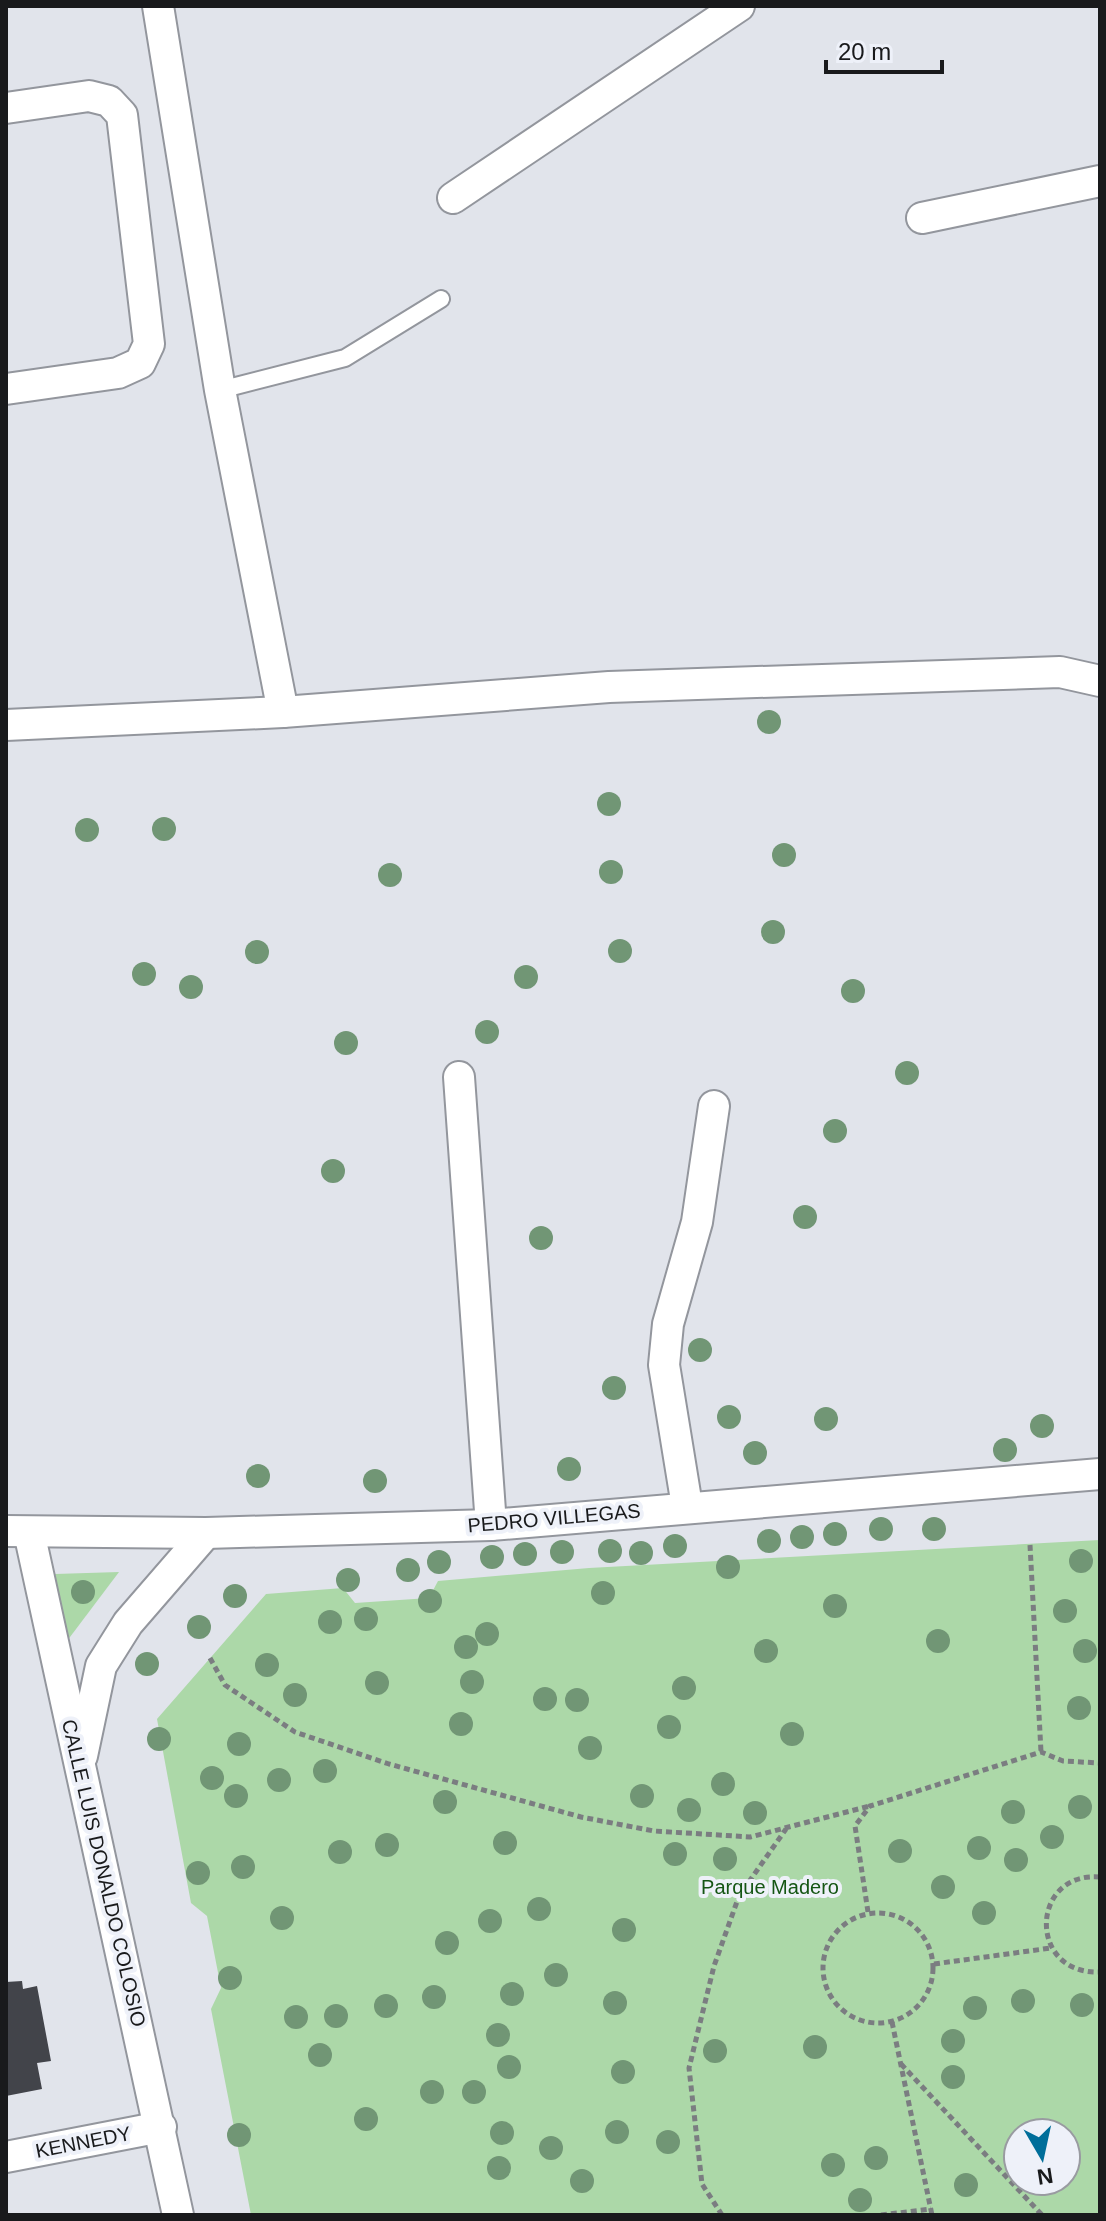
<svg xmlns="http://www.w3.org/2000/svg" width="1106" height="2221" viewBox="0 0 1106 2221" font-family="Arial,sans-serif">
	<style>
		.green { fill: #acd8a8; fill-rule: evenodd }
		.building { fill: #42444a }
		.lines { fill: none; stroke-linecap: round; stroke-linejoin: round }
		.lane-casing { stroke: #93969d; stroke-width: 20 }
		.street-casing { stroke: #93969d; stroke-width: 34 }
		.path { stroke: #7b7d81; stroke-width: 5; stroke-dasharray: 6 4; stroke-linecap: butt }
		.lane { stroke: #fff; stroke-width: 16 }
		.street { stroke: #fff; stroke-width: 30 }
		.tree { fill: #719675 }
		.labels { text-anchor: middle; stroke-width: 8; stroke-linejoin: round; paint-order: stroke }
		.street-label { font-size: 20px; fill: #191a1c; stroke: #eef1f9 }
		.park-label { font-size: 20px; fill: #155614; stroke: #eef1f9 }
	</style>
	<rect width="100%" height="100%" fill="#e1e4eb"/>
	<!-- green -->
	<g class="green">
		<path d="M1100,1540v675h-849l-40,-206 10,-21 -14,-72 -16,-13 -34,-184 109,-125 77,-6 12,15 74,-5 9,-17 151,-13zM1018,2133h48v48h-48z"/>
		<path d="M119,1572l-52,69 -12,-67z"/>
	</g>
	<!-- building -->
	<path class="building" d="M22,1981l1,8 14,-3 14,75 -14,2 5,26 -36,7v-114z"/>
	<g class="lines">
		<!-- lane casing -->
		<g class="lane-casing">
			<path id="lane" d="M220,390l125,-32 96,-59"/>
		</g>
		<!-- street casing -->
		<g class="street-casing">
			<g id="street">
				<path d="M158,6l62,384 63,322"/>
				<path d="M6,108l83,-12 20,5 13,14 27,229 -9,19 -22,10 -112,16"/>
				<path d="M453,198l286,-192"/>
				<path d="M922,218l178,-37"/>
				<path d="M6,725l277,-13 326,-25 451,-15 40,9"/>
				<path d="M459,1077l32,448"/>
				<path d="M687,1506l-23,-141 4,-41 29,-102 17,-116"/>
				<path d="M6,1531l200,2 285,-8 609,-51"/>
				<path d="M29,1532l149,683"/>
				<path d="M82,1756l19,-90 27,-43 78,-90"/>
				<path d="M6,2157l155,-30"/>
			</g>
		</g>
		<!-- path -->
		<g class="path">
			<path d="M1030,1545l11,207"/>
			<path d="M210,1658l15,27 70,47 94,32 192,53 73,14 96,6 120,-31"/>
			<path d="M1100,1877c-70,-6 -73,98 0,95"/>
			<path d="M868,1912l-13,-86 15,-20 171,-54 22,9 37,2"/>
			<circle cx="878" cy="1968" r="55"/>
			<path d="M934,1964l117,-16"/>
			<path d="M892,2022l40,193"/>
			<path d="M901,2064l141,151"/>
			<path d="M722,2215l-20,-31 -13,-116 25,-102 25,-70 47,-67"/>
			<path d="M881,2215l50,-6"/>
		</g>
		<!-- lane -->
		<use href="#lane" class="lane"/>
		<!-- street -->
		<use href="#street" class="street"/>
	</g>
	<!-- trees -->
	<g class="tree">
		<circle cx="769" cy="722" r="12"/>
		<circle cx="609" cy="804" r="12"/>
		<circle cx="164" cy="829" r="12"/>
		<circle cx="87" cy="830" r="12"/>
		<circle cx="784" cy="855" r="12"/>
		<circle cx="611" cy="872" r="12"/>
		<circle cx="390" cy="875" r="12"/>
		<circle cx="773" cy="932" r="12"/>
		<circle cx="620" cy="951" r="12"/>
		<circle cx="257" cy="952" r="12"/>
		<circle cx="144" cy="974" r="12"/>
		<circle cx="526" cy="977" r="12"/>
		<circle cx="191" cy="987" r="12"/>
		<circle cx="853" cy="991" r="12"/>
		<circle cx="487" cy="1032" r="12"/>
		<circle cx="346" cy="1043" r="12"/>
		<circle cx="907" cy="1073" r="12"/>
		<circle cx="835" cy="1131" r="12"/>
		<circle cx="333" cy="1171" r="12"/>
		<circle cx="805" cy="1217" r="12"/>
		<circle cx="541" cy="1238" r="12"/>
		<circle cx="700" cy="1350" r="12"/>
		<circle cx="614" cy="1388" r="12"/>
		<circle cx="729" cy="1417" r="12"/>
		<circle cx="826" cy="1419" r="12"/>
		<circle cx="1042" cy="1426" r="12"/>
		<circle cx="1005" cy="1450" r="12"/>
		<circle cx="755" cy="1453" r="12"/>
		<circle cx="569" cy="1469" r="12"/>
		<circle cx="258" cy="1476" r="12"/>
		<circle cx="375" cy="1481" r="12"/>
		<circle cx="881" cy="1529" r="12"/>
		<circle cx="934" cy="1529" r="12"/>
		<circle cx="835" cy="1534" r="12"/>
		<circle cx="802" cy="1537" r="12"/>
		<circle cx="769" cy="1541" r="12"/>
		<circle cx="675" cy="1546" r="12"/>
		<circle cx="610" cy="1551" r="12"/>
		<circle cx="562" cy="1552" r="12"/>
		<circle cx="641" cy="1553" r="12"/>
		<circle cx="525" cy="1554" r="12"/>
		<circle cx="492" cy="1557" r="12"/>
		<circle cx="1081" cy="1561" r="12"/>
		<circle cx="439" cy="1562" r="12"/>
		<circle cx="728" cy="1567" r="12"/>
		<circle cx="408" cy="1570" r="12"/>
		<circle cx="348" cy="1580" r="12"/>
		<circle cx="83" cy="1592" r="12"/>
		<circle cx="603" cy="1593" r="12"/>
		<circle cx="235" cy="1596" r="12"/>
		<circle cx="430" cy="1601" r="12"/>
		<circle cx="835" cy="1606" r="12"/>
		<circle cx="1065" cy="1611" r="12"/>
		<circle cx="366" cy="1619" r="12"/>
		<circle cx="330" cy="1622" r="12"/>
		<circle cx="199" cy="1627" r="12"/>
		<circle cx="487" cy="1634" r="12"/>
		<circle cx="938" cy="1641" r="12"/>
		<circle cx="466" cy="1647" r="12"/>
		<circle cx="766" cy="1651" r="12"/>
		<circle cx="1085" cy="1651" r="12"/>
		<circle cx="147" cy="1664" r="12"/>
		<circle cx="267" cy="1665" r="12"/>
		<circle cx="472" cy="1682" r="12"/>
		<circle cx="377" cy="1683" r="12"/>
		<circle cx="684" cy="1688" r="12"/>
		<circle cx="295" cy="1695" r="12"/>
		<circle cx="545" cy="1699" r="12"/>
		<circle cx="577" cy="1700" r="12"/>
		<circle cx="1079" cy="1708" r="12"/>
		<circle cx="461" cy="1724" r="12"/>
		<circle cx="669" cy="1727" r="12"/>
		<circle cx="792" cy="1734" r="12"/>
		<circle cx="159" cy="1739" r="12"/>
		<circle cx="239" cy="1744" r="12"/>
		<circle cx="590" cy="1748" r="12"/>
		<circle cx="325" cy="1771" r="12"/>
		<circle cx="212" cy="1778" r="12"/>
		<circle cx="279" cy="1780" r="12"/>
		<circle cx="723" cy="1784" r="12"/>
		<circle cx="236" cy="1796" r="12"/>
		<circle cx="642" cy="1796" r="12"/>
		<circle cx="445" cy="1802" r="12"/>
		<circle cx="1080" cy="1807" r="12"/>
		<circle cx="689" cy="1810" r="12"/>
		<circle cx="1013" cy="1812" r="12"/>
		<circle cx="755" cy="1813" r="12"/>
		<circle cx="1052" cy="1837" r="12"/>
		<circle cx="505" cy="1843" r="12"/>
		<circle cx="387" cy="1845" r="12"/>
		<circle cx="979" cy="1848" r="12"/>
		<circle cx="900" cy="1851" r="12"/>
		<circle cx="340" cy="1852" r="12"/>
		<circle cx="675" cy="1854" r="12"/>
		<circle cx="725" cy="1859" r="12"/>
		<circle cx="1016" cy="1860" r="12"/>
		<circle cx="243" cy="1867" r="12"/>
		<circle cx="198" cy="1873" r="12"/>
		<circle cx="943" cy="1887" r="12"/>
		<circle cx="539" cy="1909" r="12"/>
		<circle cx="984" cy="1913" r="12"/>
		<circle cx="282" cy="1918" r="12"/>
		<circle cx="490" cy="1921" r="12"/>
		<circle cx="624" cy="1930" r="12"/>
		<circle cx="447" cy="1943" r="12"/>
		<circle cx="556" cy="1975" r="12"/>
		<circle cx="230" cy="1978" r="12"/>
		<circle cx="512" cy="1994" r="12"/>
		<circle cx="434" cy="1997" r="12"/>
		<circle cx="1023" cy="2001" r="12"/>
		<circle cx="615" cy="2003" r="12"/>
		<circle cx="1082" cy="2005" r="12"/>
		<circle cx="386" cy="2006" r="12"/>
		<circle cx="975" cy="2008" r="12"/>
		<circle cx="336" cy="2016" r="12"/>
		<circle cx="296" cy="2017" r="12"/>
		<circle cx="498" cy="2035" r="12"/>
		<circle cx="953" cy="2041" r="12"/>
		<circle cx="815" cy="2047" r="12"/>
		<circle cx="715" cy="2051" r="12"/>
		<circle cx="320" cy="2055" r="12"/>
		<circle cx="509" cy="2067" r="12"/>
		<circle cx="623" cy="2072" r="12"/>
		<circle cx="953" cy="2077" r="12"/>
		<circle cx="432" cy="2092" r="12"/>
		<circle cx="474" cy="2092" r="12"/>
		<circle cx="366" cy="2119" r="12"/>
		<circle cx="617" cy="2132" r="12"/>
		<circle cx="502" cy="2133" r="12"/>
		<circle cx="239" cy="2135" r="12"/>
		<circle cx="668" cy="2142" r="12"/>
		<circle cx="551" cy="2148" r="12"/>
		<circle cx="876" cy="2158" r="12"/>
		<circle cx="833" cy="2165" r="12"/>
		<circle cx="499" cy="2168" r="12"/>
		<circle cx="582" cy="2181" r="12"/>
		<circle cx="966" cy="2185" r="12"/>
		<circle cx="860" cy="2200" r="12"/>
	</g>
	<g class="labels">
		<!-- street labels -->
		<g class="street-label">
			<text transform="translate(554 1518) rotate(-5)" y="7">PEDRO VILLEGAS</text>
			<text transform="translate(104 1873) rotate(77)" y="7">CALLE LUIS DONALDO COLOSIO</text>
			<text transform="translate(83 2142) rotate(-11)" y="7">KENNEDY</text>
		</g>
		<!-- park labels -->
		<g class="park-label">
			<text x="770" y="1894">Parque Madero</text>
		</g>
	</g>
	<!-- border -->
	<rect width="1106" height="2221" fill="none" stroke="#191a1c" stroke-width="16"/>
	<!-- north arrow -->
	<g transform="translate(1042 2157) rotate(171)"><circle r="38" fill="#eef1f9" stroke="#999ba1" stroke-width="2"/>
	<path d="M0-6L14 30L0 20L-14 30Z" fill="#006e9a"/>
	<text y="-12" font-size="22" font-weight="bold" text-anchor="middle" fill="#191a1c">N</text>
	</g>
	<!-- scale -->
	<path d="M826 60v12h116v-12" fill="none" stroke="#191a1c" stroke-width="4"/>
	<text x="838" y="60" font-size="24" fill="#191a1c" stroke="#eef1f9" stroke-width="6" paint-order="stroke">20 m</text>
</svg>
